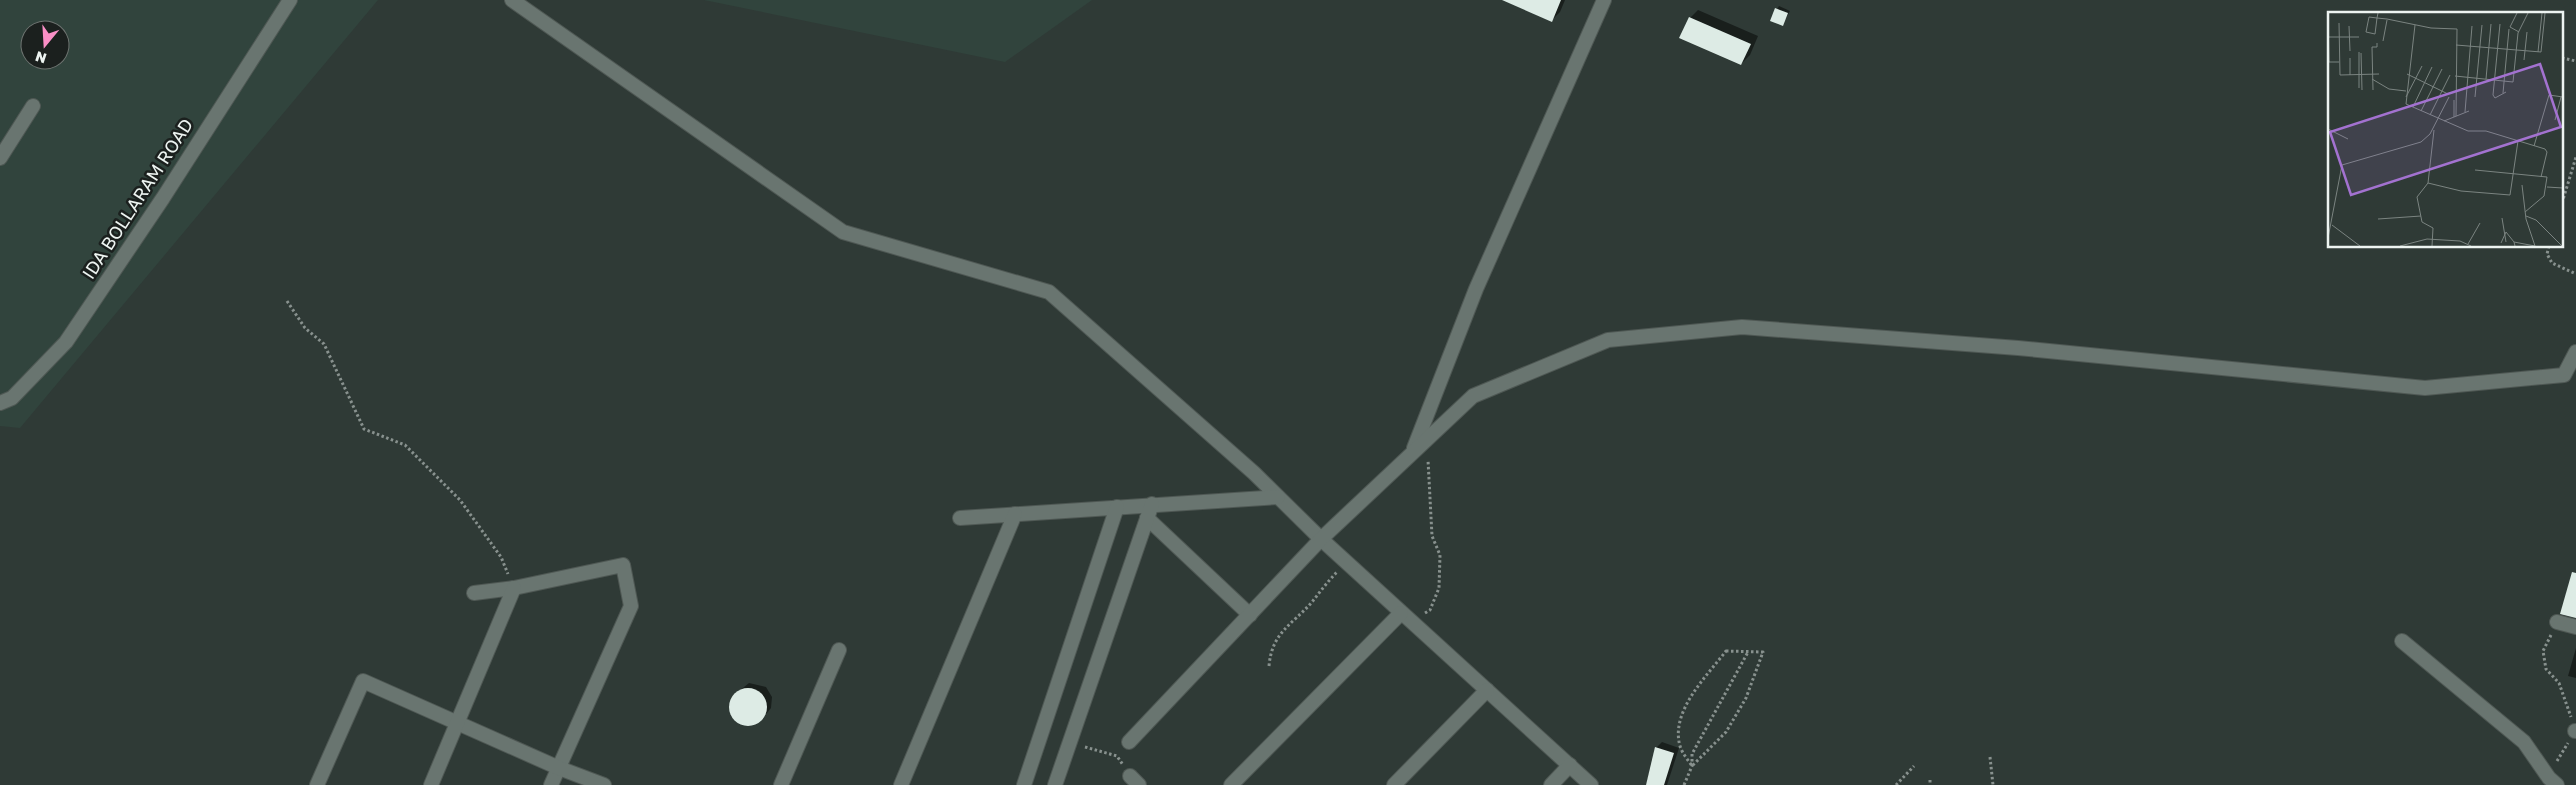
<svg xmlns="http://www.w3.org/2000/svg" width="2576" height="785" viewBox="0 0 2576 785" font-family="'Golos Text',sans-serif">
	<style>
		.built { fill: #31443d; fill-rule: evenodd }
		.shadow { fill: #0007 }
		.building { fill: #ddebe5 }
		.lines { fill: none; stroke-linecap: round; stroke-linejoin: round }
		.minor-casing { stroke: #4f5854; stroke-width: 16 }
		.path { stroke: #88918e; stroke-width: 3; stroke-dasharray: 2.5 2.5; stroke-linecap: butt }
		.minor { stroke: #697570; stroke-width: 14 }
		.labels { text-anchor: middle; stroke-width: 5; stroke-linejoin: round; paint-order: stroke }
		.street-label { font-size: 18px; fill: #edf4f1; stroke: #1b201e }
		.inset-road { fill: none; stroke: #7b8481; stroke-width: 1 }
		.view { fill: #a372d0; fill-opacity: 0.15; stroke: #a372d0; stroke-width: 2.5 }
		.inset-edge { fill: none; stroke: #edf4f1; stroke-width: 2.5 }
	</style>
	<rect width="100%" height="100%" fill="#2f3a36"/>
	<!-- built -->
	<g class="built">
		<path d="M0,0h378l-358,428 -20,-2zM30,30h30v30h-30z"/>
		<path d="M704,0h388l-87,62z"/>
	</g>
	<!-- shadow -->
	<g class="shadow">
		<path d="M1510,0h55l-5,12 -8,8z"/>
		<path d="M1779,6l11,5 -8,14 -11,-5z"/>
		<path d="M1698,10l60,26 -8,19 -9,9 -51,-46z"/>
		<path d="M2576,648v30l-8,-2z"/>
		<path d="M749,683l17,4 6,10 -1,11 -4,5 -17,12 -12,-2 -7,-10v-12l2,-5z"/>
		<path d="M1662,742l17,6 -12,37h-21l10,-37z"/>
	</g>
	<!-- building -->
	<g class="building">
		<path d="M1502,0h59l-9,22z"/>
		<path d="M1775,8l13,5 -5,13 -13,-5z"/>
		<path d="M1689,17l62,27 -10,21 -62,-27z"/>
		<path d="M2572,572l4,1v45l-16,-4z"/>
		<circle cx="748" cy="707" r="19"/>
		<path d="M1655,747l19,6 -10,32h-18z"/>
	</g>
	<g class="lines">
		<!-- minor casing -->
		<g class="minor-casing">
			<g id="minor">
				<path d="M512,0l331,232 206,60 205,181 67,66 270,246"/>
				<path d="M0,158l33,-52"/>
				<path d="M0,403l12,-5 54,-56 97,-144 127,-198"/>
				<path d="M1414,448l62,-159 128,-289"/>
				<path d="M960,518l318,-21"/>
				<path d="M1147,518l103,97"/>
				<path d="M474,593l40,-5 109,-23 8,41 -80,179"/>
				<path d="M2557,622l19,5"/>
				<path d="M2402,641l122,101 25,36 8,7"/>
				<path d="M2575,731h1"/>
				<path d="M1129,742l192,-203 152,-143 135,-56 134,-13 276,21 407,40 139,-13 12,-23"/>
				<path d="M1130,776l9,9"/>
				<path d="M317,785l46,-104 196,87 45,17"/>
				<path d="M431,785l83,-197"/>
				<path d="M781,785l58,-135"/>
				<path d="M901,785l114,-271"/>
				<path d="M1024,785l93,-278"/>
				<path d="M1055,785l97,-281"/>
				<path d="M1231,785l170,-172"/>
				<path d="M1394,785l93,-95"/>
				<path d="M1551,785l19,-20"/>
			</g>
		</g>
		<!-- path -->
		<g class="path">
			<path d="M2562,58l14,3"/>
			<path d="M2562,203l14,-46"/>
			<path d="M2549,246l-2,8 5,9 24,11"/>
			<path d="M287,301l18,27 19,16 40,85 41,16 55,55 41,57 7,17"/>
			<path d="M1425,613l5,-3 9,-22 1,-33 -8,-19 -4,-76"/>
			<path d="M2551,635l-8,16 3,18 13,14 12,34"/>
			<path d="M1726,651l37,1 -17,46 -20,34 -34,34c-4,-6 -10,-13 -12,-20 -10,-35 27,-70 46,-95z"/>
			<path d="M1269,666c3,-34 23,-41 43,-64 8,-10 16,-21 25,-30"/>
			<path d="M1085,747l32,9 6,9"/>
			<path d="M1990,757l3,28"/>
			<path d="M2557,761l11,-18"/>
			<path d="M1930,780v5"/>
			<path d="M1684,785l8,-19v-12l56,-102"/>
			<path d="M1896,785l18,-19"/>
		</g>
		<!-- minor -->
		<use href="#minor" class="minor"/>
	</g>
	<g class="labels">
		<!-- street labels -->
		<g class="street-label">
			<text transform="translate(138 199) rotate(-57)" y="6">IDA BOLLARAM ROAD</text>
		</g>
	</g>
	<!-- overview -->
	<g transform="translate(2328 12)">
		<rect width="235" height="235" fill="#2f3a36"/>
		<path class="inset-road" d="M50,1l-1,5 -2,16 -9,-2 3,-15 8,1 10,1 44,9 26,1 -1,87M189,1l-7,14 9,5M0,6l1,44h10M11,11l1,52 39,-1M172,12l-7,71 2,3 11,-6M87,13l-9,79 62,27h18l59,18 2,3 -6,25M21,14l1,25M0,25h31M55,29l4,-21M128,33l85,7 4,-39M31,40v36M210,40l4,-39M33,41l1,37M22,46v17M196,48l3,-28M79,62l41,20M127,64l58,6 5,-49 10,-20M44,67l17,10 17,2M158,67l5,-55M45,78l-1,-43h5v-4M175,81l6,-64M78,85l16,-31M147,85l7,-72M85,95l19,-40M93,99l21,-42M137,100l7,-86M102,103l20,-40M126,105v-17M227,108l6,-23M116,109l25,-10M0,117l20,10M206,134l15,-51 14,2M147,158l72,7 -3,19 -19,16M100,171l33,8 49,4 8,-54M219,175l16,1M198,204l10,4 26,26M174,206l4,24M50,207l43,-3M4,213l28,21M0,226l14,-73 79,-23 9,-8 19,-37M173,231l5,-11 8,10M140,232l12,-21M72,234l27,-7 33,2 11,5M104,234l1,-18 -11,-6 -5,-25 11,-14 6,-53M187,234l-1,-4 21,4 -9,-27 -4,-34"/>
		<path class="view" d="M212,52l21,63 -210,68 -21,-63z"/>
		<rect width="235" height="235" class="inset-edge"/>
	</g>
	<!-- north arrow -->
	<g transform="translate(45 45) rotate(198)"><circle r="24" fill="#1b201e" stroke="#6f7572"/>
	<path d="M0-4L9 19L0 12L-9 19Z" fill="#fa8fc6"/>
	<text y="-8" font-size="14" font-weight="bold" text-anchor="middle" fill="#edf4f1">N</text>
	</g>
</svg>
